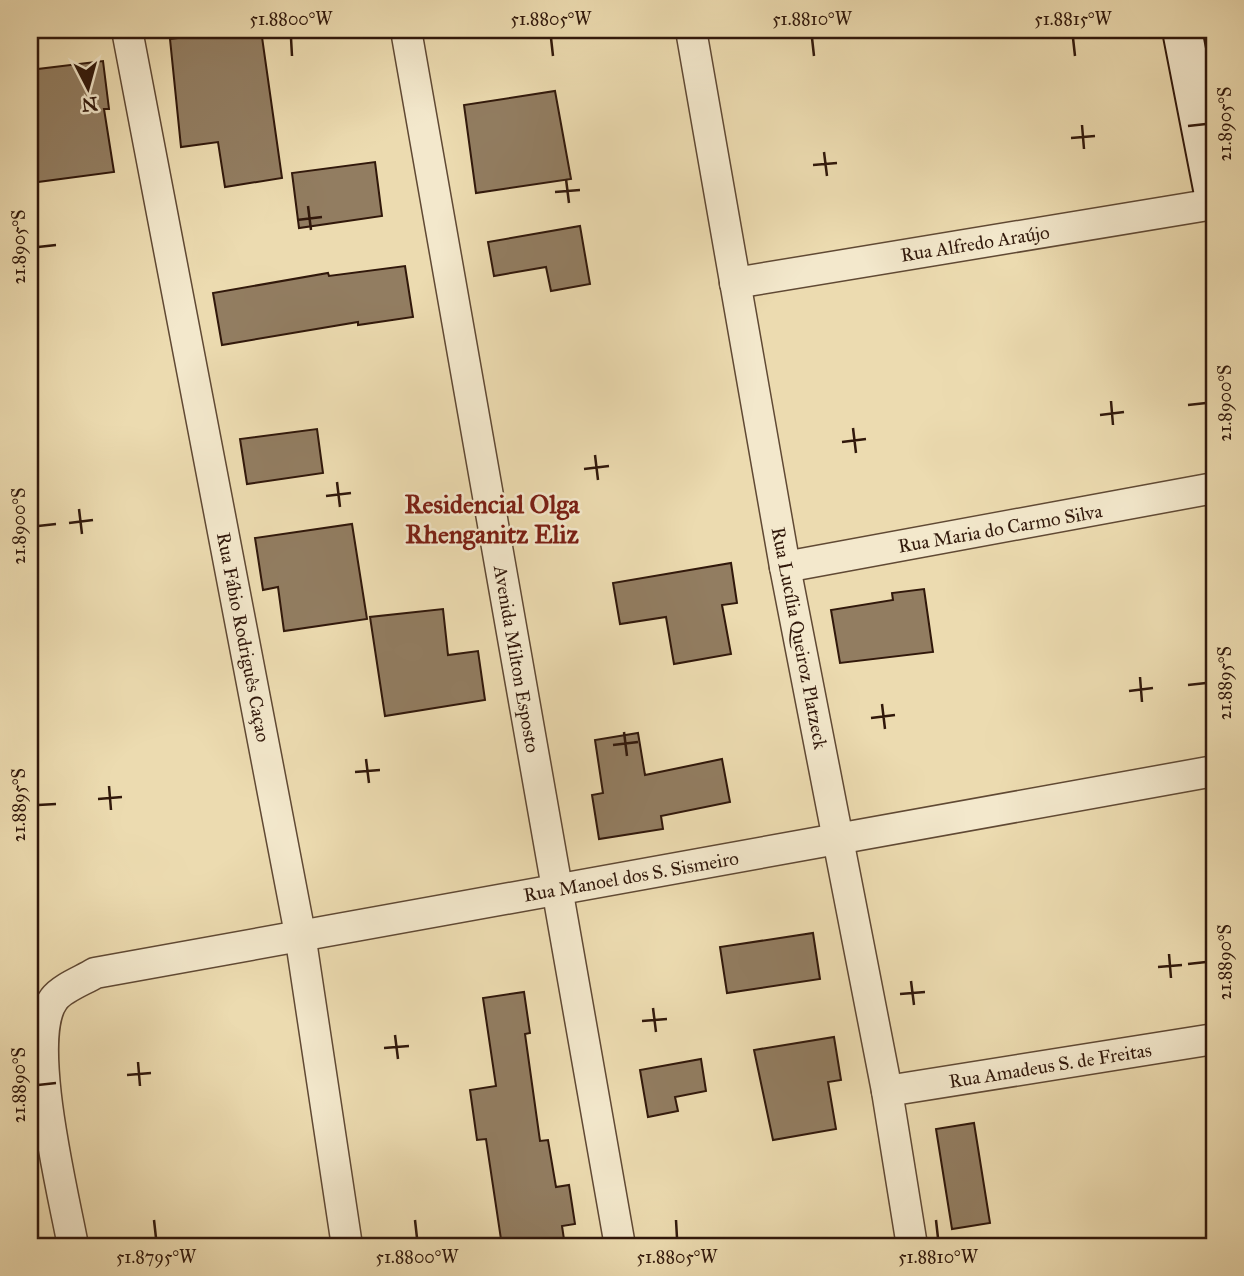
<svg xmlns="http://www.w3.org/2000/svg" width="1244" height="1276" viewBox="0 0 1244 1276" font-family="'IM FELL Great Primer',serif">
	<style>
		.building { fill: #927d61; stroke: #31180b; stroke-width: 2 }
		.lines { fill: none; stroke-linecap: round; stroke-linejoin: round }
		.street-casing { stroke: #604934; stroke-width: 33 }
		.secondary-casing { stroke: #31180b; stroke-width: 42 }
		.street { stroke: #f3e8cc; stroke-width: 30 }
		.secondary { stroke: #f3e8cc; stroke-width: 38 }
		.ticks { fill: none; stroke: #31180b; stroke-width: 2.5 }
		.labels { text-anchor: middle; stroke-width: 5; stroke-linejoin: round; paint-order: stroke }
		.street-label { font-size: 19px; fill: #31180b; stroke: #f3e8cc }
		.district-label { font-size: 26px; font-weight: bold; fill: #7a1f14; stroke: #f3e8cc }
		.neatline { fill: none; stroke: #31180b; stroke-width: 2.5 }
		.ticks-label { font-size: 18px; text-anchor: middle; fill: #31180b }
	</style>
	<rect width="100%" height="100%" fill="#ecdbb0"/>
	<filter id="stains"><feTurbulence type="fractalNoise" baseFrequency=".00286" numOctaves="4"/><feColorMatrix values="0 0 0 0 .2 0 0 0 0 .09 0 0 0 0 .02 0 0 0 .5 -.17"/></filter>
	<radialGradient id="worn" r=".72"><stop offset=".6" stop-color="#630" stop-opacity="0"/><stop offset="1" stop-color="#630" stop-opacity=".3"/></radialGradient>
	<!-- building -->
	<g class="building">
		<path d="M242,30h19l21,148 -57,9 -7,-45 -37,5 -11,-108z"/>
		<path d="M103,61l6,48h-5l10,63 -84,11v-113z"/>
		<path d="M555,91l16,88 -95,14 -12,-88z"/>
		<path d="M375,162l7,54 -83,12 -7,-55z"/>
		<path d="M580,226l10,58 -39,7 -5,-24 -52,9 -6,-34z"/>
		<path d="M405,266l8,51 -55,8v-3l-136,23 -9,-52 115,-20 1,3z"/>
		<path d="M317,429l6,44 -76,11 -7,-45z"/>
		<path d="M352,524l15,95 -83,12 -6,-44 -15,3 -8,-52z"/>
		<path d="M731,563l6,40 -15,2 9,49 -57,10 -8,-47 -46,7 -7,-41z"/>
		<path d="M924,589l9,63 -93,11 -9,-53 62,-10 -1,-7z"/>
		<path d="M443,609l5,46 30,-4 7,49 -100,16 -15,-99z"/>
		<path d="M638,733l7,42 77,-16 8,43 -69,14 2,13 -64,10 -7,-44 11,-2 -8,-53z"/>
		<path d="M813,933l7,46 -93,14 -7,-46z"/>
		<path d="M524,992l6,41 -5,1 15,107 8,-1 8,47 13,-2 6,39 -13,2 3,20h-63l-16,-107 -9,1 -7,-50 26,-4 -13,-88z"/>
		<path d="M834,1037l7,43 -13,2 8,47 -63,11 -19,-90z"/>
		<path d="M701,1059l5,32 -31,6 3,14 -30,6 -8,-47z"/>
		<path d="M974,1123l16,100 -38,6 -16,-100z"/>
	</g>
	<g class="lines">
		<!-- street casing -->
		<g class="street-casing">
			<g id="street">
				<path d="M127,30l173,904 47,312"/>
				<path d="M406,30l214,1216"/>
				<path d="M691,30l94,537 102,524 25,155"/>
				<path d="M735,283l479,-79"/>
				<path d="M785,567l429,-79"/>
				<path d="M887,1091l327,-52"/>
				<path d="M73,1246c-9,-50 -49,-208 -19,-247 8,-11 30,-19 41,-26l1119,-202"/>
			</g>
		</g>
		<!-- secondary casing -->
		<g class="secondary-casing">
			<path id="secondary" d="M1182,30l32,164"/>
		</g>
		<!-- street -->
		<use href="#street" class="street"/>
		<!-- secondary -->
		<use href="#secondary" class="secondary"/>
	</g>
	<!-- ticks -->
	<path class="ticks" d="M291,38l1,18M551,38l2,18M812,38l2,18M1073,38l2,18M1082,125l2,24M1188,126l18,-2M1071,138l24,-2M824,152l3,24M813,165l24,-2M566,179l3,24M555,192l25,-2M308,206l3,24M297,220l25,-3M38,247l18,-2M1111,401l2,24M1188,405l18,-2M1100,415l24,-3M853,428l3,25M842,442l24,-3M595,455l3,25M584,469l25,-3M337,482l3,25M326,496l25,-3M79,509l3,25M69,523l24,-3M38,526l18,-2M1140,677l2,25M1188,685l18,-2M1129,691l24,-3M882,704l3,25M871,718l24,-3M624,732l3,24M613,745l25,-3M366,759l3,24M355,772l25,-2M109,786l2,24M98,799l24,-2M38,805l18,-1M1169,954l2,24M1188,964l18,-2M1158,967l24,-2M911,981l3,24M900,994l25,-2M653,1008l3,24M642,1021l25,-2M395,1035l3,24M384,1048l25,-2M138,1062l2,24M127,1075l24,-2M38,1085l18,-2M154,1220l2,18M415,1220l2,18M676,1220l1,18M936,1220l2,18"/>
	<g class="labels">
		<!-- street labels -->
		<g class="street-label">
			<text transform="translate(975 243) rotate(-9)" y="7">Rua Alfredo Araújo</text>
			<text transform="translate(1000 528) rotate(-10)" y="7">Rua Maria do Carmo Silva</text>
			<text transform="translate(244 637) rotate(79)" y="7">Rua Fábio Rodriguês Caçao</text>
			<text transform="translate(800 638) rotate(79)" y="7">Rua Lucília Queiroz Platzeck</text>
			<text transform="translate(517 659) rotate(80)" y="7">Avenida Milton Esposto</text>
			<text transform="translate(631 876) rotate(-10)" y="7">Rua Manoel dos S. Sismeiro</text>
			<text transform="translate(1050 1065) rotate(-9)" y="7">Rua Amadeus S. de Freitas</text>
		</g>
		<!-- district labels -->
		<g class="district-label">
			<text x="492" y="513">Residencial Olga<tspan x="492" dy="30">Rhenganitz Eliz</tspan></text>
		</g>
	</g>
	<!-- margin -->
	<rect width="1244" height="1276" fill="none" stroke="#ecdbb0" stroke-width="77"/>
	<!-- north arrow -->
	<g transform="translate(88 88) rotate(174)" stroke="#f3e8cc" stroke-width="5" paint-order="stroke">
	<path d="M0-5L12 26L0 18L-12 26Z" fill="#31180b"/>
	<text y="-10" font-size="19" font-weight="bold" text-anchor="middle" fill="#31180b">N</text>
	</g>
	<rect x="38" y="38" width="1168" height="1200" class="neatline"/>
	<g class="ticks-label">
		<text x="291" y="25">51.8800°W</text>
		<text x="551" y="25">51.8805°W</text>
		<text x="812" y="25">51.8810°W</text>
		<text x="1073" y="25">51.8815°W</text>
		<text transform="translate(1225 124) rotate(-90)" y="6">21.8905°S</text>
		<text transform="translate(19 247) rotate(-90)" y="6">21.8905°S</text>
		<text transform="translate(1225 403) rotate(-90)" y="6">21.8900°S</text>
		<text transform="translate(19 526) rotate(-90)" y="6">21.8900°S</text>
		<text transform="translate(1225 683) rotate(-90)" y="6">21.8895°S</text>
		<text transform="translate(19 805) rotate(-90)" y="6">21.8895°S</text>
		<text transform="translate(1225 962) rotate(-90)" y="6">21.8890°S</text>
		<text transform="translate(19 1085) rotate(-90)" y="6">21.8890°S</text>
		<text x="156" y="1263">51.8795°W</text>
		<text x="417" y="1263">51.8800°W</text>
		<text x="677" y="1263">51.8805°W</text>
		<text x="938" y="1263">51.8810°W</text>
	</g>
	<rect width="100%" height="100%" filter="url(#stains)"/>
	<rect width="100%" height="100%" fill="url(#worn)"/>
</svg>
